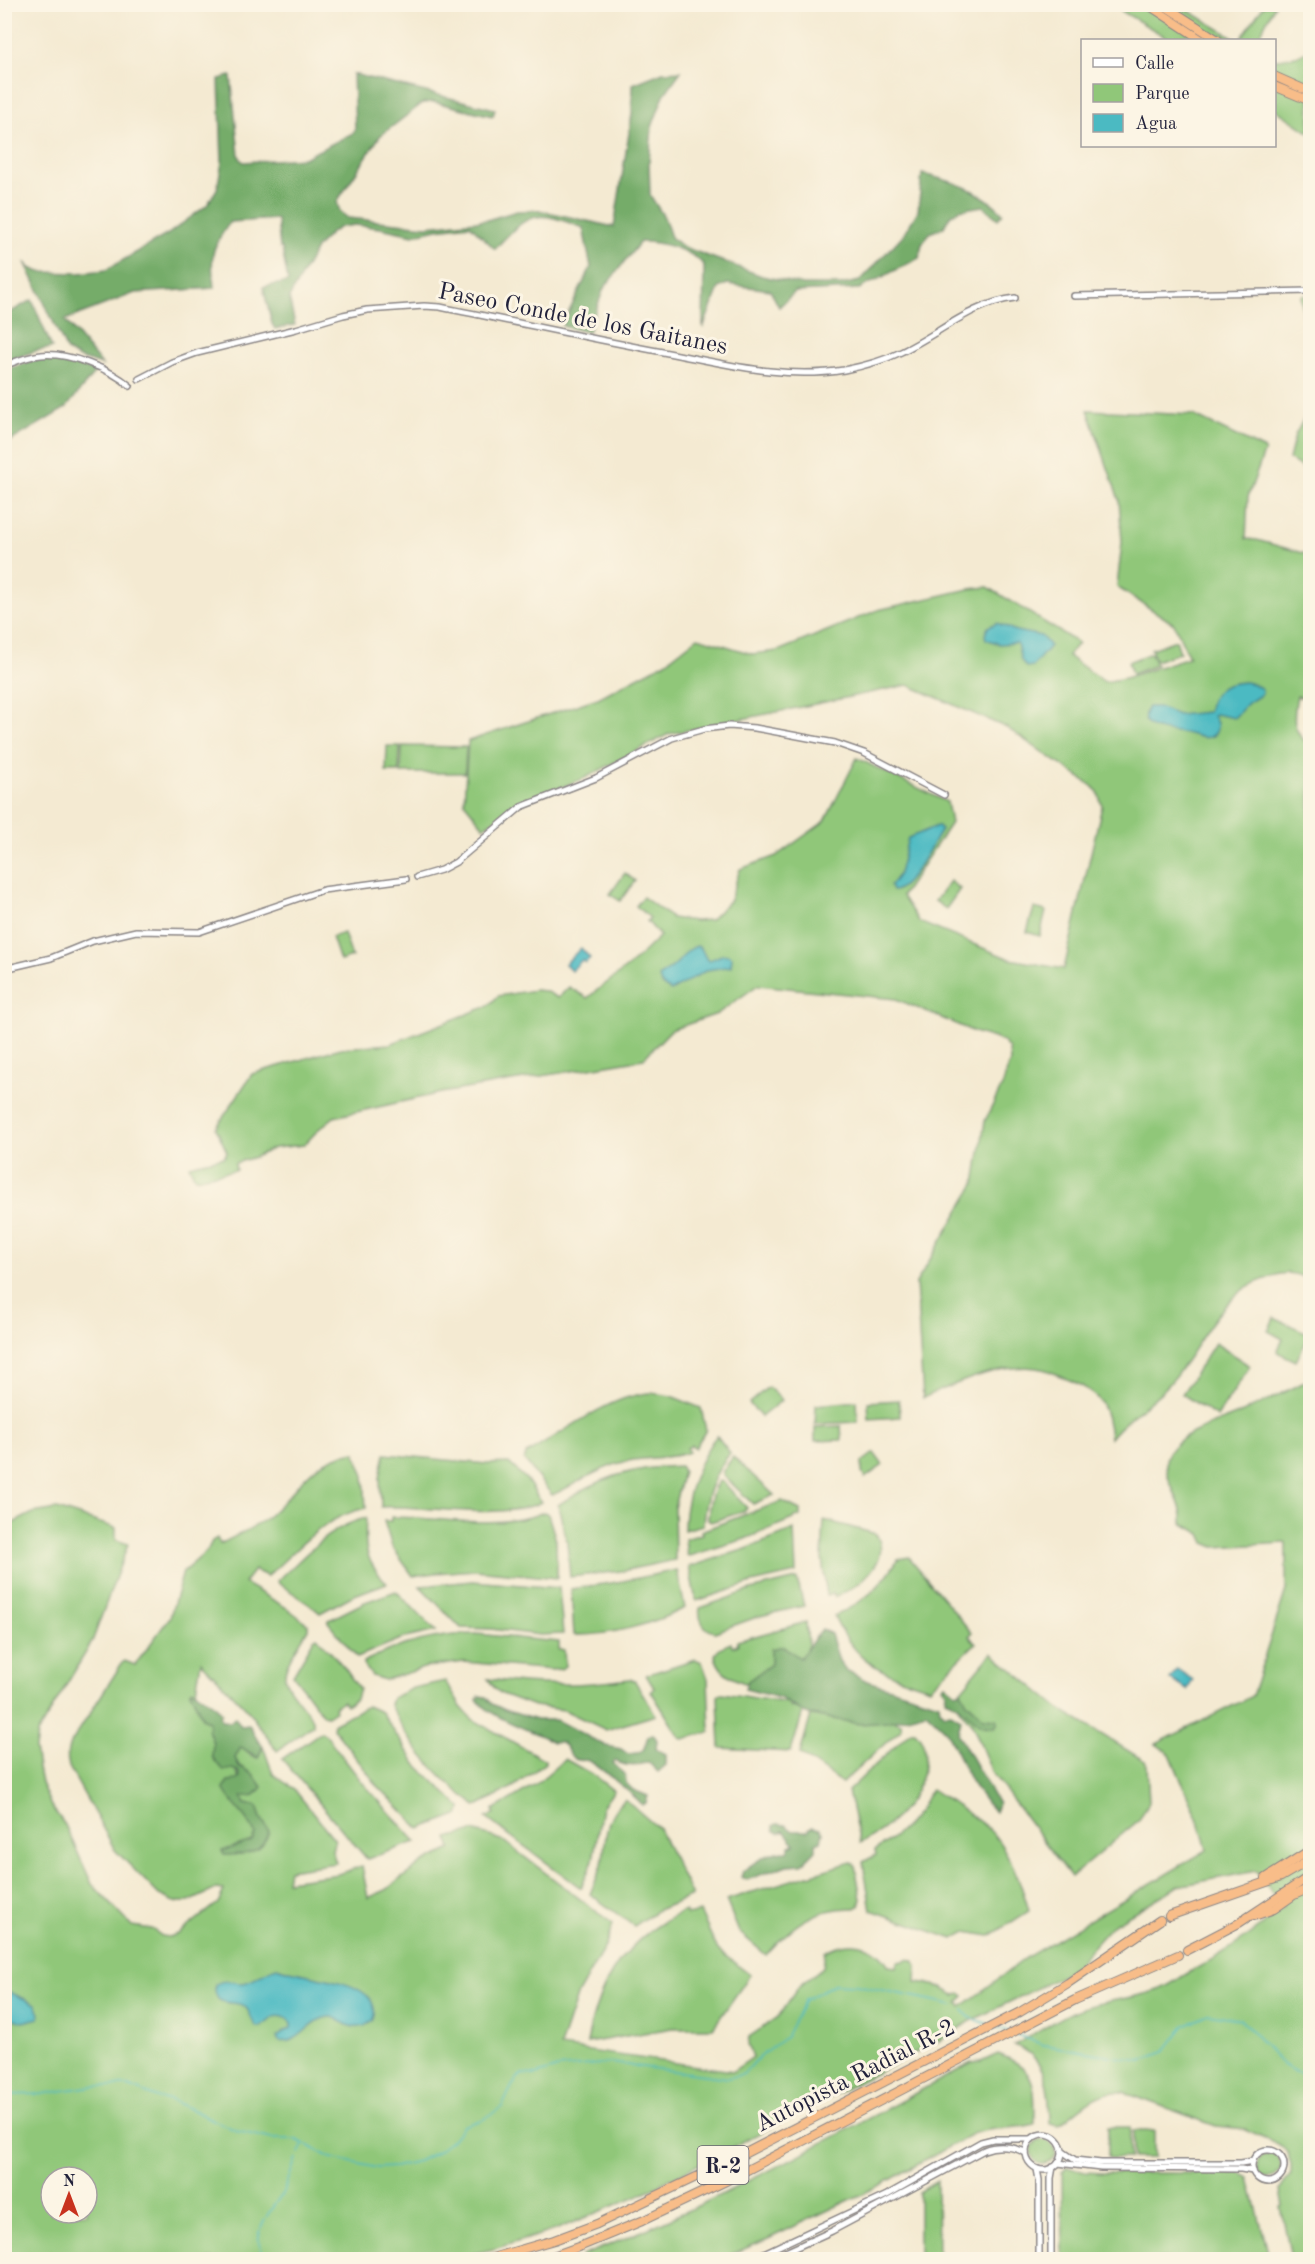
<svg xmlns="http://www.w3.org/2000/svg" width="1315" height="2264" viewBox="0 0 1315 2264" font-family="'Old Standard TT',serif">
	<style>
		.green { fill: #90c779; stroke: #59745a; stroke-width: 1.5; fill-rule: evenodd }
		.forest { fill: #74ac69; stroke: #4b6752; stroke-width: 1.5 }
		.water { fill: #4bbac2; stroke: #366e7e; stroke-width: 1.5 }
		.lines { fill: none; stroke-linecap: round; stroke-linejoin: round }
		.stream { stroke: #4bbac2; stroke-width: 1.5 }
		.minor-casing { stroke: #8b8686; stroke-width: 8 }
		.highway-casing { stroke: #8b8686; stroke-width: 10 }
		.minor { stroke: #fff; stroke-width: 5 }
		.highway { stroke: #f8bd89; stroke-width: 8 }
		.labels { text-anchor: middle; stroke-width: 6; stroke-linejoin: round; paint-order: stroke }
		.shield { fill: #fcf5e5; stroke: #63616e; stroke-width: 1.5 }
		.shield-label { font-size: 22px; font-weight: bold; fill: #22223b }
		.street-label { font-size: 24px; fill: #22223b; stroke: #fcf5e5 }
	</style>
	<rect width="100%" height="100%" fill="#fcf5e5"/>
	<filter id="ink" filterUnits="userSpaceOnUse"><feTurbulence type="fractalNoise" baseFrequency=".0167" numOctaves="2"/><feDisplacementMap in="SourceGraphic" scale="12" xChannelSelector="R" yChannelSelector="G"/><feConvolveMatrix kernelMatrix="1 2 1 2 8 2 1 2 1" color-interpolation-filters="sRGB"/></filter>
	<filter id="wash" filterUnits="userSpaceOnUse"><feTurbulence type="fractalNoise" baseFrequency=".008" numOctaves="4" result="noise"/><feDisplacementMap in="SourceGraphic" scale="24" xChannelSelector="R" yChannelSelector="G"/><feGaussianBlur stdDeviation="1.35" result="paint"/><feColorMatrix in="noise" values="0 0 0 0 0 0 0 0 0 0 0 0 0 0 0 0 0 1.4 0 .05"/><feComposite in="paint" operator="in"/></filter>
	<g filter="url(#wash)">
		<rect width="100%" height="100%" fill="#f4ead2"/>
		<!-- green -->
		<g class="green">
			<path d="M1111,5h68l59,35h-67z"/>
			<path d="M1264,5h11l-14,27v8h-21z"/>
			<path d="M1310,49v84l-35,-24 -1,-49 26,-5z"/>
			<path d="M1310,295v56l-3,-7 -6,-48z"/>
			<path d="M1310,408v65l-21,-14 6,-24z"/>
			<path d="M1088,410l105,5 72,35 -17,47 -2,42 11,1 53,15v145l-13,-4c-4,21 -6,36 13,49v538c-8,-10 -24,-12 -37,-7 -9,4 -21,7 -29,13 -33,24 -48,63 -73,93 -18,21 -43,33 -61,56 -3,-31 -9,-44 -38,-57 -8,-3 -17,-8 -26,-11 -37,-11 -89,13 -123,28l-7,-115 59,-99 10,-63 18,-37 7,-23 -1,-12 -6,-7 -6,-3 -20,-6 -81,-34 -138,-14 -41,29 -46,16 -28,29 -202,34 -107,24 -15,12 -15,16 -30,3 -19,9 -20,6 1,7 -41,8 -6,-13 35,-8 3,-5 -11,-24 36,-54 89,-26 49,-4 98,-38 10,-10 37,-6 10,1 13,7 11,-11 18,11 43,-33 30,-29 -13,-15 3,-3 -14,-12 7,-9 29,21 23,3 15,-1 20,-20 10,-31 36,-13 49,-35 32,-63 90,44 4,21 -49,73 17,26 91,37 54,10 38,-163 -4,-14 -6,-6 -85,-58 -99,-43 -239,49 -84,44 -69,27 -32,22 -20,-25 4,-61 130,-43 68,-36 32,-25 54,17 26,-3 100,-41 91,-21 19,-2 90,56 -10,13 37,26 20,-4 64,-21 -15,-33 -57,-37 5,-45 -3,-42z"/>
			<path d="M1176,640l4,12 -24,9 -5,-12z"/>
			<path d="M1151,653l5,12 -24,9 -4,-12z"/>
			<path d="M387,746h13l-1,26h-13z"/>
			<path d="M402,746l64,1 -1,26h-64z"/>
			<path d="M625,873l10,8 -15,20 -10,-7z"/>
			<path d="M950,881l10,8 -14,20 -11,-8z"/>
			<path d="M1034,908l12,3 -6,25 -13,-4z"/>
			<path d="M344,933l8,24 -12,4 -8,-24z"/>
			<path d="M1274,1318l36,16 -14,27 -19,-9 6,-13 -15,-8z"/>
			<path d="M1215,1343l35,23 -33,51 -35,-23z"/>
			<path d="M1310,1379v880h-19l-10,-52 2,-1 -3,-16 11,-17v-9l-5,-14 -8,-6 -33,-15 -29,-3 -93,-34c-26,-3 -45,19 -64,33l-9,-2c-1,-31 -1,-66 -36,-78 25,-12 42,-27 68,-37 24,-8 51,-9 76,-18 11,-4 21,-12 32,-18 33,-18 65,-38 93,-65l-27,-36 -78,15 -66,39 -42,47 -99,49 -36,22 -296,152 -84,35 -61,19 -49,11h-440v-733l28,-14 24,-4 59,19v12l12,4 -36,98 -55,92 -2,15 3,19 3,15 10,23 14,19 27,59 40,42 20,3 10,7 7,1 9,-3 40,-31 6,-13 -8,-1 -27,13h-15l-15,-7 -44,-45 -46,-83 -2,-11 2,-10 53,-83 3,-2 10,4 35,-48 13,-45 24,-21 5,-10 5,-3 3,6c15,-8 32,-15 45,-25 35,-28 40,-59 90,-67l9,24 2,32c-46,10 -65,39 -99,68l-13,-6 -10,13 43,25 21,16v5c-31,52 -32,43 5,90v6l-36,26 -31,-43 -45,-46 -5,29 -4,-2 -2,2 13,28 6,2c2,8 0,14 5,22 17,26 25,18 27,54l12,-23 -14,-8 -4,-8 6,-11 4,1 5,7 8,3 5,-12 10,28 21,15 41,51 -3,10 4,13 -47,7 -2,11 51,-7 24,-8 6,32 18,-8 36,-27 29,-14 -3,-11 25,-7 29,9 111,84 -7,21 -28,48 -18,54 173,24 20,-14 -5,-12 1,-8 29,-20 21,-31 24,-19 2,-15c22,-14 50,-10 64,14l7,1 1,-5 7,-1 2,-2 7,1 4,6 -1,16 18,2 21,11 5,-2 4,3 -6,6 3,5 66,-50 180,-107 -7,-25 -30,-71 -14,-10 96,-48 34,-106v-47l-71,4 -10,-4 -4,-9 -19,-11c2,-22 -18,-41 -16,-62 1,-10 11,-19 19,-24 16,-9 34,-15 51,-22 25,-11 50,-23 74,-36zM51,2177h36v36h-36z"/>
			<path d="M768,1387l14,13 -21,17 -12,-14z"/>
			<path d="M652,1393l19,3 30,12 5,22 -11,18 -3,-3 -5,3 2,4c-18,8 -48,4 -69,11 -25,7 -45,22 -68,32l-28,-35 2,-6c37,-20 84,-60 126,-61z"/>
			<path d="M899,1400l1,17 -31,2 -1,-17z"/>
			<path d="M857,1401l1,21 -43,2 1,-19z"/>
			<path d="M841,1426l1,14 -27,1v-14z"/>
			<path d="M717,1436l13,17c-17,22 -26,44 -27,72l-19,5c0,-29 8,-53 22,-78 3,-6 6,-12 11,-16z"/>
			<path d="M874,1453l9,12 -18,13 -3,-5v-11z"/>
			<path d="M385,1454l102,10 22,-1 18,17 14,22c-34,19 -119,3 -160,5l-1,-30z"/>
			<path d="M733,1457l41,38 -21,9 -30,-29v-4z"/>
			<path d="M680,1466l3,5 -9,37 1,52 -53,11 -52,6 -3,-35 -9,-37c40,-27 73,-38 122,-39z"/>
			<path d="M719,1481l4,1 24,26 -3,3 -33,11 -3,-3c1,-13 3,-28 11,-38z"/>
			<path d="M782,1501l18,9v6l-55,23 -56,17 -2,-1 -2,-16 17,-5 -1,-3z"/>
			<path d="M544,1512l4,2 8,26 1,38 -82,-8 -39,3 -23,3 -21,-29 -8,-26h7v-4c46,0 110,14 153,-5z"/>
			<path d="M366,1518c-2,29 -1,44 21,65l-35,13 -32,17 -12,-10 -30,-20 -1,-2c29,-25 50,-54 89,-63z"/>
			<path d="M824,1520l52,14c17,27 -18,53 -41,63l-2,-3 -6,2 -5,-37z"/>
			<path d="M794,1530l2,43 -44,10 -56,18 -7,-34 57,-18z"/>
			<path d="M909,1557l63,76 -3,3 7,7 -46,45c-49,-16 -73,-23 -96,-72 29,-13 48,-30 64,-57z"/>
			<path d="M677,1570l8,38c-32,16 -75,28 -111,27l-3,-46 52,-8z"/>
			<path d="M797,1579l7,27 -44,10 -45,16c-12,-2 -17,-14 -15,-24l51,-18z"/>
			<path d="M472,1581l87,7 4,46 -23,1 -49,-6 -30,-1 -41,-42z"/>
			<path d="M396,1591l40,40 -35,8 -44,18 -29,-35 1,-2 36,-18z"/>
			<path d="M806,1622l3,32 -2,38c-27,-4 -86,-2 -92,-37l4,-7 12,-5 1,4 6,-2 -1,-4z"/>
			<path d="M476,1634l83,8v8h5l1,16 -4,3 -9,1 -88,-8 -37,5 -42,13 -13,-4 -9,-12v-2c36,-18 73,-28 113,-28z"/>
			<path d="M317,1637l27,30 15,22 -3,10 -10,6 -3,-4 -8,6 1,3 -9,6 -4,-1 -30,-40 21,-36z"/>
			<path d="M992,1653l68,56 85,52 2,4 2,37 -10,18 -68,57 -79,-104 -19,-47 -20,-26z"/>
			<path d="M695,1659l7,3 6,17 2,53 -27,7 -3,-1 -29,-47 3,-3 -8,-13z"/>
			<path d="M488,1679c52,7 90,7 142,0l5,2 21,34 -50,15 -42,-20 -30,-4 -32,-12 -7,-5z"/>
			<path d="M445,1681l16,26 11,12 73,41v3l-32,24 -34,18 -3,1c-35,-26 -67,-61 -86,-101l2,-7 21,-10z"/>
			<path d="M722,1693l67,10v4l15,2 -13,43 -71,-4 -2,-52z"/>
			<path d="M367,1706l14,6 35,52 45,44 -1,6 -40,15 -43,-44 -44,-57 1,-5z"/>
			<path d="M813,1708l68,7 20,8 1,5 -60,55 -42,-29z"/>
			<path d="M911,1731h4c10,10 11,21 9,35 -6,35 -33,62 -64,77l-12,-52z"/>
			<path d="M321,1732l5,3 36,47 54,60 -49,17 -85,-100z"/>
			<path d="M565,1759l28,16 21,16 -12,16 -9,53 -12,28 -95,-70 9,-4 -2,-4 43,-26z"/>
			<path d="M931,1789c18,12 37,23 54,37 21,17 37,59 44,85l-39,25 -24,-4 -13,7 -82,-29 -8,-48 13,-7 -1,-5c25,-15 43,-33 56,-61z"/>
			<path d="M625,1799l34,30 33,67 -34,14 -24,16 -44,-32c4,-10 9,-20 12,-30 5,-25 1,-47 23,-65z"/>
			<path d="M851,1862l4,3 6,34 -2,7 -4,2c-40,-1 -63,17 -89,47l-27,-23 -13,-32z"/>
			<path d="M685,1911l2,4 13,-3 18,38 32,25 -37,53h-41l-85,15c11,-62 39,-106 98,-132z"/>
			<path d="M998,2054c41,15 36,32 37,70 -21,6 -42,2 -63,10l-89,50 -115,55 -48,20h-138l-1,-3c134,-51 264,-126 391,-193l9,-1z"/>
			<rect x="1108" y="2127" width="22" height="31"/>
			<rect x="1133" y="2131" width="21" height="27"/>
			<circle cx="1043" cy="2152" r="12"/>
			<circle cx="1269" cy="2166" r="12"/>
			<path d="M1067,2167l18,5 17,1h138l9,5 19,74 -10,8 -195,-1 -1,-87z"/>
			<path d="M937,2181l1,78h-19v-67z"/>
		</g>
		<!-- forest -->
		<g class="forest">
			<path d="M681,71l-17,24 -12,32 -3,35 1,33 14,22 7,20 10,9 81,30 41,9h38l19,-4 44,-47 14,-23 4,-37c31,7 59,16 81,39l-5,6 -15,-13 -24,4 -9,6 -6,11 -14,6 -8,11 -3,14 -60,31 -64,3 -16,15 -9,-17 -43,-6 -8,4 -16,40 1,-63c-13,-15 -44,-24 -64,-23l-36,46 -16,44 -26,-6 29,-59 -8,-39c-48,-19 -54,-16 -88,21l-25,-24 -33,4 -24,6 -33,-7 -25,-3 -15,2 -8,5 -15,15 -28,51 6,27 -20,4 -3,-5 -9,-37 25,-5 -6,-34h-2l-3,-29 -47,3c-20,28 -19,32 -16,66l-79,5 -70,27 37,45 -23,-7 -12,-7 -42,-89 5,6 10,4 39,1 27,-3 62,-36 39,-29 10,-16 5,-27 -3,-83 12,-3 8,79 2,5 3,2 60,-4 49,-25 2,-3 -2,-56 142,35 -2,7 -59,-14 -11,1 -43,33 -40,61 -3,5 3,10 8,6 78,8 61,-6 30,-9 22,-1 75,17 18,-113 1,-30 30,-12z"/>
			<path d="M32,300l20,48 -17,3 -30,11v-47z"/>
			<path d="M48,358l48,13 -30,37 -57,34 -4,-2v-70l32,-11z"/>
			<path d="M822,1629l9,5 8,27 7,9 21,11 72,22 1,6 5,5 6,-1 10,6 -3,15 40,70 -3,8 -8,-8 -15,-21 -26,-52 -20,-19 -38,10 -28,2 -54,-10 -26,-16 -35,-9 3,-8 23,-17v-15l12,-3 17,12z"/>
			<path d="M945,1684l11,9 5,-2 6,11 17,16 12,1 2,4 -3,4c-20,1 -23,-11 -37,-22 -4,-3 -9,-4 -13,-6l1,-7 -4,-5z"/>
			<path d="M192,1689l24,17 6,7 -2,3 2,5 9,1 4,-5 6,9 8,-1c7,8 4,12 14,21l-5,12 -17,-11 -6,11 4,8 14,8 9,13 -7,8 -13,2 3,7 12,2 4,12 8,13c-7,23 -23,24 -45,24l-2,-4 30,-10 3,-7c-6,-17 -23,-28 -32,-46l5,-7 9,-1 3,-3 -2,-6 -6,-2 -9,2 -11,-14 1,-14 -5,-13 1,-9 -6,-2 -13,-28z"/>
			<path d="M479,1696l7,1 6,7 13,6 31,10h20l50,26 15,3 7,5c18,-1 15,-3 20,-18l5,-2 4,6 -1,9 10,5v11l-8,7 -10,-10c-13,5 -20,5 -33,-1l-2,2 12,12 1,8 7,7 15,6 -2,7 -4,2c-2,-5 -46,-41 -53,-44 -4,-2 -9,1 -14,-2 -10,-5 -7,-20 -22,-17 -25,-14 -56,-20 -76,-42z"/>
			<path d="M777,1824l8,1 8,6h14l5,-5 8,2 3,4 -2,9 -5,2v7l-14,14 -15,1 -40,15 -6,-3 2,-6c14,-10 26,-20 45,-20l2,-5 5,-2 -11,-13 -5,2 -5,-3v-4z"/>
		</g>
		<!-- water -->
		<g class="water">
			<path d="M997,623l19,8 25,5 9,10 -17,20 -7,1 -5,-7 -4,-17 -18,1 -13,-5 -1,-4 3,-8z"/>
			<path d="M1245,682l9,2 8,5v5l-14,9 -14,15 -19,-4 -2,2c3,5 5,8 4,13 -4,16 -23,5 -33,4 -13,-2 -51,-1 -36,-26h10l20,8 30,-3c4,-21 13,-29 37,-30z"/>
			<path d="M937,826h2l2,4c-9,14 -33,62 -49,61l-2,-5 9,-12 9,-36z"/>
			<path d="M697,946l4,2 6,12c10,0 15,-10 25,-3l-1,9 -24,4 -36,21c-8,-4 -11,-6 -12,-14 4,-5 8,-5 12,-9 11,-7 13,-18 26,-22z"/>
			<path d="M581,948l9,10 -5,5 -3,-3 -11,11 -6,-7z"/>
			<path d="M1177,1669l16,11 -6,10 -17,-11z"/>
			<path d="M277,1967c22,10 92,11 97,41 1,4 0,9 -2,13 -4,4 -11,7 -17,6 -11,0 -16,-10 -24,-10 -22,0 -30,29 -52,24l-2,-4 14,-9c1,-10 -9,-13 -17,-11l-13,10h-4c-7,-6 -5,-12 -10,-18 -10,-13 -33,4 -32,-24 9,-7 17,-2 27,-2 13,-1 23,-13 35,-16z"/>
			<path d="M5,1990l31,14 4,10 -1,4 -16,4 -18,-6z"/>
		</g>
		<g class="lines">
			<!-- stream -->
			<g class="stream">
				<path d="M963,2010l6,7 19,7"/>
				<path d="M998,2028l9,3"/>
				<path d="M1015,2034l29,11 97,16 23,-9 21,-27 23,-11 32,5 42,45 13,8 15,2"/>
				<path d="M4,2095l38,-1 51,-8h36l31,13 11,1 66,31 35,8h23l36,19 47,10 16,-1 24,-6 20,-10 14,-11 11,-14 21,-7 18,-12 10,-21 10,-12 14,1 22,-7 53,-5 117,15 16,-4 15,-17 27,-20 19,-37 29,-16 23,1 97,20"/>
				<path d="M299,2153l4,-8"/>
				<path d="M263,2260c1,-10 -6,-16 -4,-23 2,-16 14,-30 23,-43 6,-11 10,-24 14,-36"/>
			</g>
		</g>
	</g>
	<g filter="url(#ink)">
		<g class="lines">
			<!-- minor casing -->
			<g class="minor-casing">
				<g id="minor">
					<path d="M1074,296l236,-5"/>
					<path d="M4,366c12,-5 25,-10 37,-11 26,-3 70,14 89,31"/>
					<path d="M139,379l33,-17 25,-9 99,-24 47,-14 24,-5 57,-4 16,1c76,15 152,32 228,46 58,11 117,27 176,17 20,-4 39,-9 57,-18 38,-18 71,-49 114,-54"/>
					<path d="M417,877l24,-7 15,-8 65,-55 75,-29 76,-40 32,-9 25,-3 26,2 80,15 29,10 80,42"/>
					<path d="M4,969l47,-11 42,-17 43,-10 63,1 124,-42 83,-11"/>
					<circle cx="1044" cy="2152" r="18"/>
					<circle cx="1268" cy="2166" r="16"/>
					<path d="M1062,2151l13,9 26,3h140l12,-2"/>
					<path d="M1058,2163l43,5 140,1 12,2"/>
					<path d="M1037,2169l2,11v80"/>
					<path d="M749,2260l138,-65 94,-53 12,-3h39"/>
					<path d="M768,2260l64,-29 152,-81c13,-5 30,-4 42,3"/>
					<path d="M1051,2260v-82l2,-11"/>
				</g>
			</g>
			<!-- highway casing -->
			<g class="highway-casing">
				<g id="highway">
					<path d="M1147,4l55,36"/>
					<path d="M1162,4l56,36"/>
					<path d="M1274,76l36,16"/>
					<path d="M1274,86l36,15"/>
					<path d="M1266,1878l44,-28"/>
					<path d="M1169,1916l112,-39 29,-17"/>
					<path d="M1254,1916l20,-7 20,-14 16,-7"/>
					<path d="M1187,1950l52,-27 71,-47"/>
					<path d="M485,2260l69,-20 43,-16 135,-64 288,-148 48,-29 92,-63"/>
					<path d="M542,2260l39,-14 61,-25 82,-39 351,-182 103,-45"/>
				</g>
			</g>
			<!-- minor -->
			<use href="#minor" class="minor"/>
			<!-- highway -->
			<use href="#highway" class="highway"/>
		</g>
	</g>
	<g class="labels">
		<!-- shield labels -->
		<rect class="shield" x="697.5" y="2146" width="51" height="38" rx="4.5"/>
		<g class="shield-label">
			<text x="723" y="2173">R-2</text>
		</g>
		<!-- street labels -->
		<g class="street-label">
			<text transform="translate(583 318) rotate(11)" y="8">Paseo Conde de los Gaitanes</text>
			<text transform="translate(855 2075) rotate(-27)" y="8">Autopista Radial R-2</text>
		</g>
	</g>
	<!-- margin -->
	<rect width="1315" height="2264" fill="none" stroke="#fcf5e5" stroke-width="24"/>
	<!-- legend -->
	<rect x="1081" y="39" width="195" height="108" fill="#fcf5e5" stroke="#a5a1a1" stroke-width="1.5"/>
	<rect x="1093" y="58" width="30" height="9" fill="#ffffff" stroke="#a5a1a1" stroke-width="1.5"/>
	<text x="1135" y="69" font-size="18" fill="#22223b">Calle</text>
	<rect x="1093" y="84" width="30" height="18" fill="#90c779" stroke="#a5a1a1" stroke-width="1.5"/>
	<text x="1135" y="99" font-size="18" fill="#22223b">Parque</text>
	<rect x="1093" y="114" width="30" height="18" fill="#4bbac2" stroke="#a5a1a1" stroke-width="1.5"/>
	<text x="1135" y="129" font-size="18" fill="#22223b">Agua</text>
	<!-- north arrow -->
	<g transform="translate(69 2195)"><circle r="28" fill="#fcf5e5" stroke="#a5a1a1" stroke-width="1.5"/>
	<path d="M0-4.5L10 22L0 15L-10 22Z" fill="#c8321e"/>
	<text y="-9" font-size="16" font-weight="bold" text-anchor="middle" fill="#22223b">N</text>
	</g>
</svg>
